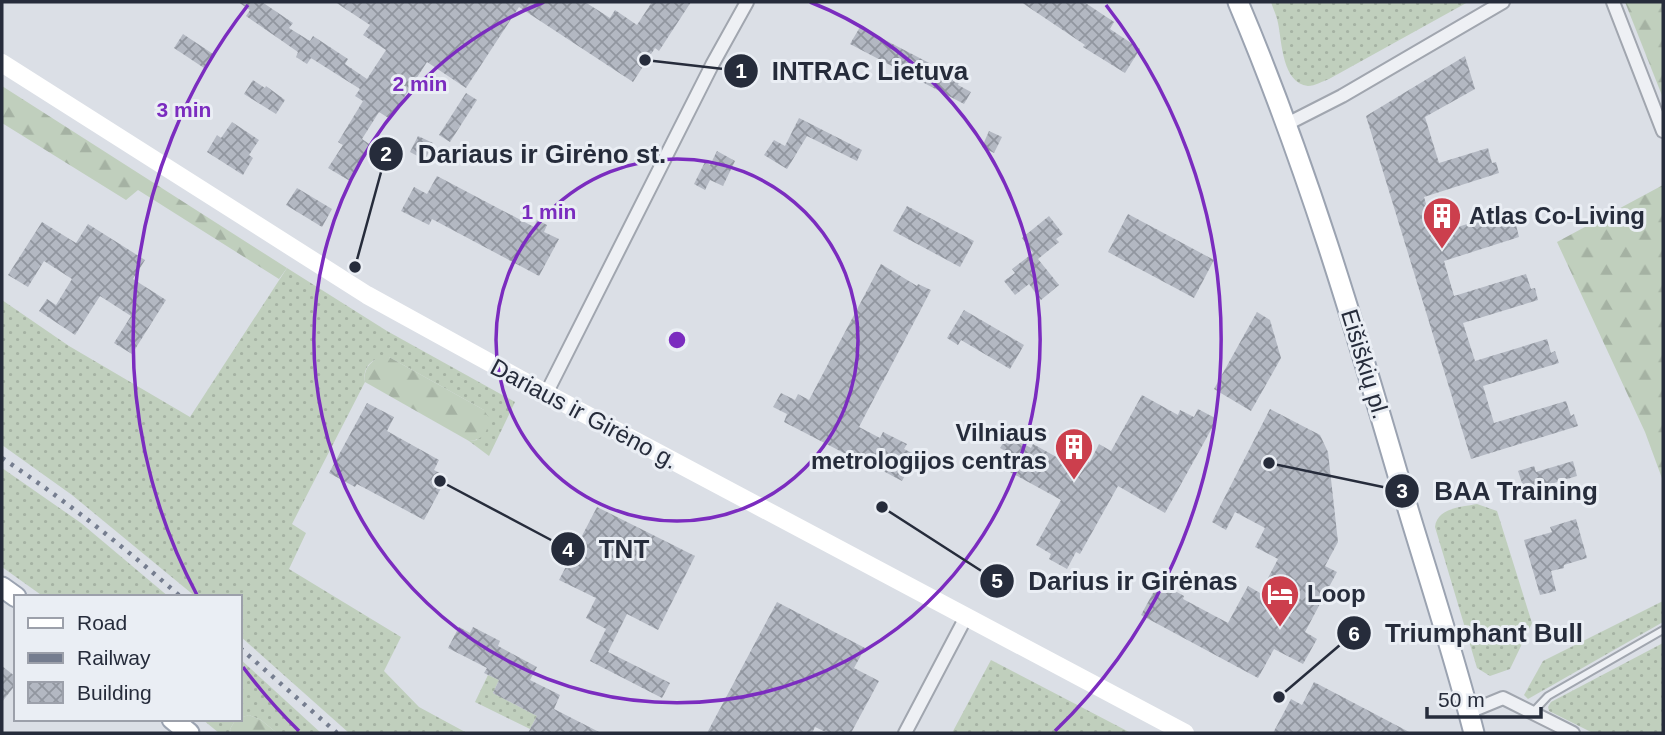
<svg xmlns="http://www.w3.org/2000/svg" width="1665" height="735" viewBox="0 0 1665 735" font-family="Arial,sans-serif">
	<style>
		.grass { fill: url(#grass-dots) }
		.forest { fill: url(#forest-firs) }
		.building { fill: url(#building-cross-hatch) }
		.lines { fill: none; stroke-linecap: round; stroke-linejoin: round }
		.service-casing { stroke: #a1a6af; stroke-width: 10 }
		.minor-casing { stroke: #a1a6af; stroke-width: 16 }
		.primary-casing { stroke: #9ba3b1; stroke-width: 23 }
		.service { stroke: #eef0f4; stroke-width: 6 }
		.minor { stroke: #eef0f4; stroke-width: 12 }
		.secondary { stroke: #fff; stroke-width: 18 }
		.primary { stroke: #fff; stroke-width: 19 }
		.rail { stroke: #757d8f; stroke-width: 4.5; stroke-dasharray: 3.5 7; stroke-linecap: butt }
		.ring { fill: none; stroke: #7b2cbf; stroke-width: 3.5 }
		.labels { text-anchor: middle; stroke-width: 6; stroke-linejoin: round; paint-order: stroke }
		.poi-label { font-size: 24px; font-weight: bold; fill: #262c3b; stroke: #eaeef4; text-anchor: start }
		.street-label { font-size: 24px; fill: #262c3b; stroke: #eaeef4 }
		.centre { fill: #7b2cbf; stroke: #eaeef4; stroke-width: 3.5 }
		.ring-label { font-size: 21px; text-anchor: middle; font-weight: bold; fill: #7b2cbf; stroke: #eaeef4; stroke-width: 6; stroke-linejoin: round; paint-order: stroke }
		.leader { fill: none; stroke: #262c3b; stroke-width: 2.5 }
		.callout-dot { fill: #262c3b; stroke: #eaeef4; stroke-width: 2.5 }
		.mark-label { font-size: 21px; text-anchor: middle; font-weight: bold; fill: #fff }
		.callout-label { font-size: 26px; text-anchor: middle; font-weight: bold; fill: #262c3b; stroke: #eaeef4; stroke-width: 6; stroke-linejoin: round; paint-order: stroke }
	</style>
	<defs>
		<pattern id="grass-dots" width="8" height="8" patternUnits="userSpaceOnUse" patternTransform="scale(1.75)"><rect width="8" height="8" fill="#c0cfbd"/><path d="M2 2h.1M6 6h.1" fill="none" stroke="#a5b2a3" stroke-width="1.8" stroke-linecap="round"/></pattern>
		<pattern id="forest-firs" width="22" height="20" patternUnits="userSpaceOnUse" patternTransform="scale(1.75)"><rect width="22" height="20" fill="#c0cfbd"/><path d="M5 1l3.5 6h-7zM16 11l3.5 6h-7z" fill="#a5b2a3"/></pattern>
		<pattern id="building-cross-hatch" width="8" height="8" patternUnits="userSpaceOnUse" patternTransform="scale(1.75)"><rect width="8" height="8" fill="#b3b8c2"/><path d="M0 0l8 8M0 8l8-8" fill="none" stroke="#91969f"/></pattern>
	</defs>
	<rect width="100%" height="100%" fill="#dbdfe6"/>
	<!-- grass -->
	<g class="grass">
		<path d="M1271,2h197l-139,77c-6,2 -14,7 -21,7 -26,-3 -26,-44 -30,-63 -1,-7 -5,-14 -7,-21z"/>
		<path d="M287,268l100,63 128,71 -26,54 -20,-15 8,-1 7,-30 -95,-53c-15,-1 -27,9 -24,25l-73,142 14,9 -17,36 112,68 -17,34 35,36 48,26h-118l-109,-97v-39h-44l-124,-102 -70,-50v-145l67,46 121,71z"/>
		<path d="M2,468l79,55 88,74h-125l-42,-30z"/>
		<path d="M1477,504l20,7 35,112 -22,46 -20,7 -13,-8 -42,-141c2,-19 26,-20 42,-23z"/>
		<path d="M1663,601v21l-135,77 -4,-4 19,-34z"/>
		<path d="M1663,643v90h-70l-44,-22 -1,-4 3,-5z"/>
		<path d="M240,659l81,74h-44l-16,-13 -12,-5 -9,3z"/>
		<path d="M991,660l140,73h-179z"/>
		<path d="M488,675l11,5 -6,13 44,23 -7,13 -55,-27z"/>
		<path d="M202,719h34l-6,10 1,4h-12z"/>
	</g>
	<!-- forest -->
	<g class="forest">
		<path d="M1625,2h38v96z"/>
		<path d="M2,86l285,182 -8,11 -141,-89 -12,10 -124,-77z"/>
		<path d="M1663,185v296l-18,-49 -88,-190z"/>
		<path d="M379,357h10l95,53 5,8c-1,13 -5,22 -20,23l-104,-59c-2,-12 4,-19 14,-25z"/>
		<path d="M249,715l12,5 16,13h-46l-1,-4 6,-10z"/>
	</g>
	<!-- building -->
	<g class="building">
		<path d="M238,2h24l31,21 -4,5 21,13 3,-5 35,23 -3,5 22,15 19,-29 -23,-15 7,-10 -35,-23h250l25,16 5,-8 22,15 15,-23h39l-32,49 -4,-3 -22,34 -114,-75 -53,81 -39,-26 -37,57 -11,-7 -17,27 10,7 -22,35 -22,-13 15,-23 -5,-3 25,-41 -8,-5 5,-7 -49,-31 -4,6 -11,-7 2,-5 -52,-36 4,-6z"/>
		<path d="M1021,2h63l30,20 -4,7 30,20 -15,24 -42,-26 2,-2z"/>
		<path d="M860,27l100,52 -2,6 13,7 -7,12 -114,-60z"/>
		<path d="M183,34l30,20 -9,14 -30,-20z"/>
		<path d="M1465,56l10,33 -50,28 14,46 49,-15 4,15 4,-1 3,11 -75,24 11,37 71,-22 5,14 5,-1 3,12 -75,24 10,35 72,-22 5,15 4,-1 3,12 -75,23 12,38 72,-22 4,14 4,-2 4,12 -76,23 11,37 72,-22 5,15 3,-2 4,12 -107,33 -105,-343z"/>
		<path d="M253,80l12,8 1,-2 19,14 -9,14 -32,-20z"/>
		<path d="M466,93l11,7 -27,42 -11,-7z"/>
		<path d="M799,118l63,32 -5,11 -50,-25 -20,33 -23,-14 10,-15 11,6z"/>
		<path d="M232,122l27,18 -10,15 4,3 -10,17 -36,-23 10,-17 4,3z"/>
		<path d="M989,131l13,6 -8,16 -12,-6z"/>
		<path d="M418,136l15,7 -8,17 -15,-8z"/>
		<path d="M717,151l18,10 -12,25 -13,-6 -5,10 -11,-6 11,-22 5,3z"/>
		<path d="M437,176l97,51 3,-7 10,5 -3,7 15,7 -20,37 -107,-57 -3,6 -28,-14 13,-24 13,7z"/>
		<path d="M297,188l35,21 -10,18 -36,-22z"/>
		<path d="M907,206l67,35 -14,26 -67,-36z"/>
		<path d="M1128,214l86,46 -20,38 -86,-46z"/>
		<path d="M1049,216l14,18 -7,5 3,3 -21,17 21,26 -18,15 -12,-16 -14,11 -11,-14 11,-8 -3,-4 21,-16 -11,-15z"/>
		<path d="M42,222l34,21 12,-19 57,36 -12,19 33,21 -34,54 -18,-11 17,-27 -31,-20 -25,39 -36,-24 8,-12 9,6 16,-26 -28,-18 -16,26 -20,-12z"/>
		<path d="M881,264l36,22 1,-2 13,6 -72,137 21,11 3,-6 24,12 -3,5 12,6 -14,26 -32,-17 -1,2 -85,-44 3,-8 -14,-7 8,-14 14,7 3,-6 11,6z"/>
		<path d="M964,310l60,35 -14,24 -49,-29 -3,5 -11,-7z"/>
		<path d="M1257,312l13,8 11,38 -30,53 -37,-22z"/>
		<path d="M1142,395l36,20 2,-5 14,7 4,-8 19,10 -52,94 -47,-27 -38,68 -4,-2 -9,17 -18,-10 2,-5 -15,-9 25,-45 -62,-34 8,-14 -7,-4 8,-13 23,13 2,-4 45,25 5,-10 7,3 9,-18 12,7z"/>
		<path d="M367,403l27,14 -7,14 52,29 -5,10 13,7 -23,43 -67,-36 -2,3 -26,-14z"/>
		<path d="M1270,409l50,26 8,17 10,90 -13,24 12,6 -32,60 12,7 -14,25 -29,-15 -16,29 -117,-63 18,-33 25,14 -1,3 45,24 20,-37 12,7 18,-34 -23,-12 10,-19 -30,-16 -9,18 -14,-8z"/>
		<path d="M1573,461l4,15 -52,16 -7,-21 16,-5 2,6z"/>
		<path d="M597,507l98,49 -37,74 -31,-16 -19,38 62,31 -8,15 -72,-37 16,-32 -20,-11 10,-20 -37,-18z"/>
		<path d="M1576,519l11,39 -23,7v3l-13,3 5,20 -16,4 -16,-55 28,-8 -2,-5z"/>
		<path d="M777,602l88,46 -11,20 25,13 -28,52h-23l-13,-6 -3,6h-105z"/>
		<path d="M459,627l11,6 3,-6 27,14 -2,5 39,21 -7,13 30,15 -6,14 47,24h-73l9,-17 -44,-23 6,-13 -15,-7 3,-5 -39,-20z"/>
		<path d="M2,666l14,11v7l-14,18z"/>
		<path d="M1314,682l97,51h-138l18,-34 11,6z"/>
	</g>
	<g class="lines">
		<!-- service casing -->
		<g class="service-casing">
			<path id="service" d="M1533,712l15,-16 115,-66"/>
		</g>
		<!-- minor casing -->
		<g class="minor-casing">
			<g id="minor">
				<path d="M1613,2l50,129"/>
				<path d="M1287,124l55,-28 161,-94"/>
				<path d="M546,394l166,-329 35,-63"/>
				<path d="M1469,712l34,-14 70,35"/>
				<path d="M905,733l61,-116"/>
			</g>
		</g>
		<!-- primary casing -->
		<g class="primary-casing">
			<g id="primary">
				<path d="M1238,2c67,158 116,322 164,487 24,81 51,162 72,244"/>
				<path d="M2,587l14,10"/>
				<path d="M172,719l17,14"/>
			</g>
		</g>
		<!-- service -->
		<use href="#service" class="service"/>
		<!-- minor -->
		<use href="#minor" class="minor"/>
		<!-- secondary -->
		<path class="secondary" d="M2,63l365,232 169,93 649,345"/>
		<!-- primary -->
		<use href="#primary" class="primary"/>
		<!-- rail -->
		<g class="rail">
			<path d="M2,458c63,42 122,89 179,139"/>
			<path d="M240,648l97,85"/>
		</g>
	</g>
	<!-- distance rings -->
	<g class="ring">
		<circle cx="677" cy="340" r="181"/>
		<path d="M810 2A363 363 0 1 1 544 2"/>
		<path d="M299 731A544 544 0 0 1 243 667M197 595A544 544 0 0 1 248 5M1106 5A544 544 0 0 1 1055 731"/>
	</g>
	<!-- icons -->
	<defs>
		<g id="building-pin" transform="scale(2.0125)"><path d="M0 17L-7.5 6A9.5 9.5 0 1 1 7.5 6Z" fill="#cc3f4d" stroke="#eaeef4"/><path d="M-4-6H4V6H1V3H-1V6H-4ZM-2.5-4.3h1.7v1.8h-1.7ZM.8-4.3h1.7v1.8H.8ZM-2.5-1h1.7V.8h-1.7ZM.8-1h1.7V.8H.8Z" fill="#fff"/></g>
		<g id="hotel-pin" transform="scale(2.0125)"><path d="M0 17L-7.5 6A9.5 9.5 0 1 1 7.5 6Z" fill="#cc3f4d" stroke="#eaeef4"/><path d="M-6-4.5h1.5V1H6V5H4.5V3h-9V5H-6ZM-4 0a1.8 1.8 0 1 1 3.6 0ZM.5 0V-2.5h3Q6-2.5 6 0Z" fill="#fff"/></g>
	</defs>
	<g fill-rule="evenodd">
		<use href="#building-pin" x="1442" y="216"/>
		<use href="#building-pin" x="1074" y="447"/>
		<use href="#hotel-pin" x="1280" y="594"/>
	</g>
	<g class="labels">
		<!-- poi labels -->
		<g class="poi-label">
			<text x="1469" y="224">Atlas Co-Living</text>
			<text x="1047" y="441" text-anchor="end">Vilniaus<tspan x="1047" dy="28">metrologijos centras</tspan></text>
			<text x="1307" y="602">Loop</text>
		</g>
		<!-- street labels -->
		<g class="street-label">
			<text transform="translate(1365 364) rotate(73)" y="8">Eišiškių pl.</text>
			<text transform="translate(584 414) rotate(28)" y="8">Dariaus ir Girėno g.</text>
		</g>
	</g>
	<circle cx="677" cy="340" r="10" class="centre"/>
	<g class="ring-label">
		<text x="420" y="91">2 min</text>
		<text x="184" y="117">3 min</text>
		<text x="549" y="219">1 min</text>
	</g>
	<!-- callouts -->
	<path class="leader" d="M645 60L741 71M355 267L386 154M1269 463L1402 491M440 481L568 549M882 507L997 581M1279 697L1354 633"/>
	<g class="callout-dot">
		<circle cx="645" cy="60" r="7"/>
		<circle cx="355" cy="267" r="7"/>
		<circle cx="1269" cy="463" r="7"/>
		<circle cx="440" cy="481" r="7"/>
		<circle cx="882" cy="507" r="7"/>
		<circle cx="1279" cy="697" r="7"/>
		<circle cx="741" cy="71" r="18"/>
		<circle cx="386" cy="154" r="18"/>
		<circle cx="1402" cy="491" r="18"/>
		<circle cx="568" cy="549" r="18"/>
		<circle cx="997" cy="581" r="18"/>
		<circle cx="1354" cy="633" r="18"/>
	</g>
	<g class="mark-label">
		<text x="741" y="78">1</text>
		<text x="386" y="161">2</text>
		<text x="1402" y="498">3</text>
		<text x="568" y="557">4</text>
		<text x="997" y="588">5</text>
		<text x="1354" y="641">6</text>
	</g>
	<g class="callout-label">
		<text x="870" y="80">INTRAC Lietuva</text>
		<text x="542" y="163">Dariaus ir Girėno st.</text>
		<text x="1516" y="500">BAA Training</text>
		<text x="624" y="558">TNT</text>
		<text x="1133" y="590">Darius ir Girėnas</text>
		<text x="1484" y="642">Triumphant Bull</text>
	</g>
	<!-- border -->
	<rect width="1665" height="735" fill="none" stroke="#262c3b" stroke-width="7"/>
	<!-- legend -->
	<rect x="14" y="595" width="228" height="126" fill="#eaeef4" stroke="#9ca0aa" stroke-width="2"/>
	<rect x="28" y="618" width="35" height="10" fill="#ffffff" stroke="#9ca0aa" stroke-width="2"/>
	<text x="77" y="630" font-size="21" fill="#262c3b">Road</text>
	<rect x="28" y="653" width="35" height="10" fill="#757d8f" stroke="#9ca0aa" stroke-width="2"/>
	<text x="77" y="665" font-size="21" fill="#262c3b">Railway</text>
	<rect x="28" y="682" width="35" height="21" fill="url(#building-cross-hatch)" stroke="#9ca0aa" stroke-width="2"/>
	<text x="77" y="700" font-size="21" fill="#262c3b">Building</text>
	<!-- scale -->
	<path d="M1427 707v10h114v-10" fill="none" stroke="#262c3b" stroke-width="3.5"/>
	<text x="1438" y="707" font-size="21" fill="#262c3b" stroke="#eaeef4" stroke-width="5" paint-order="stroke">50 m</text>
</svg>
